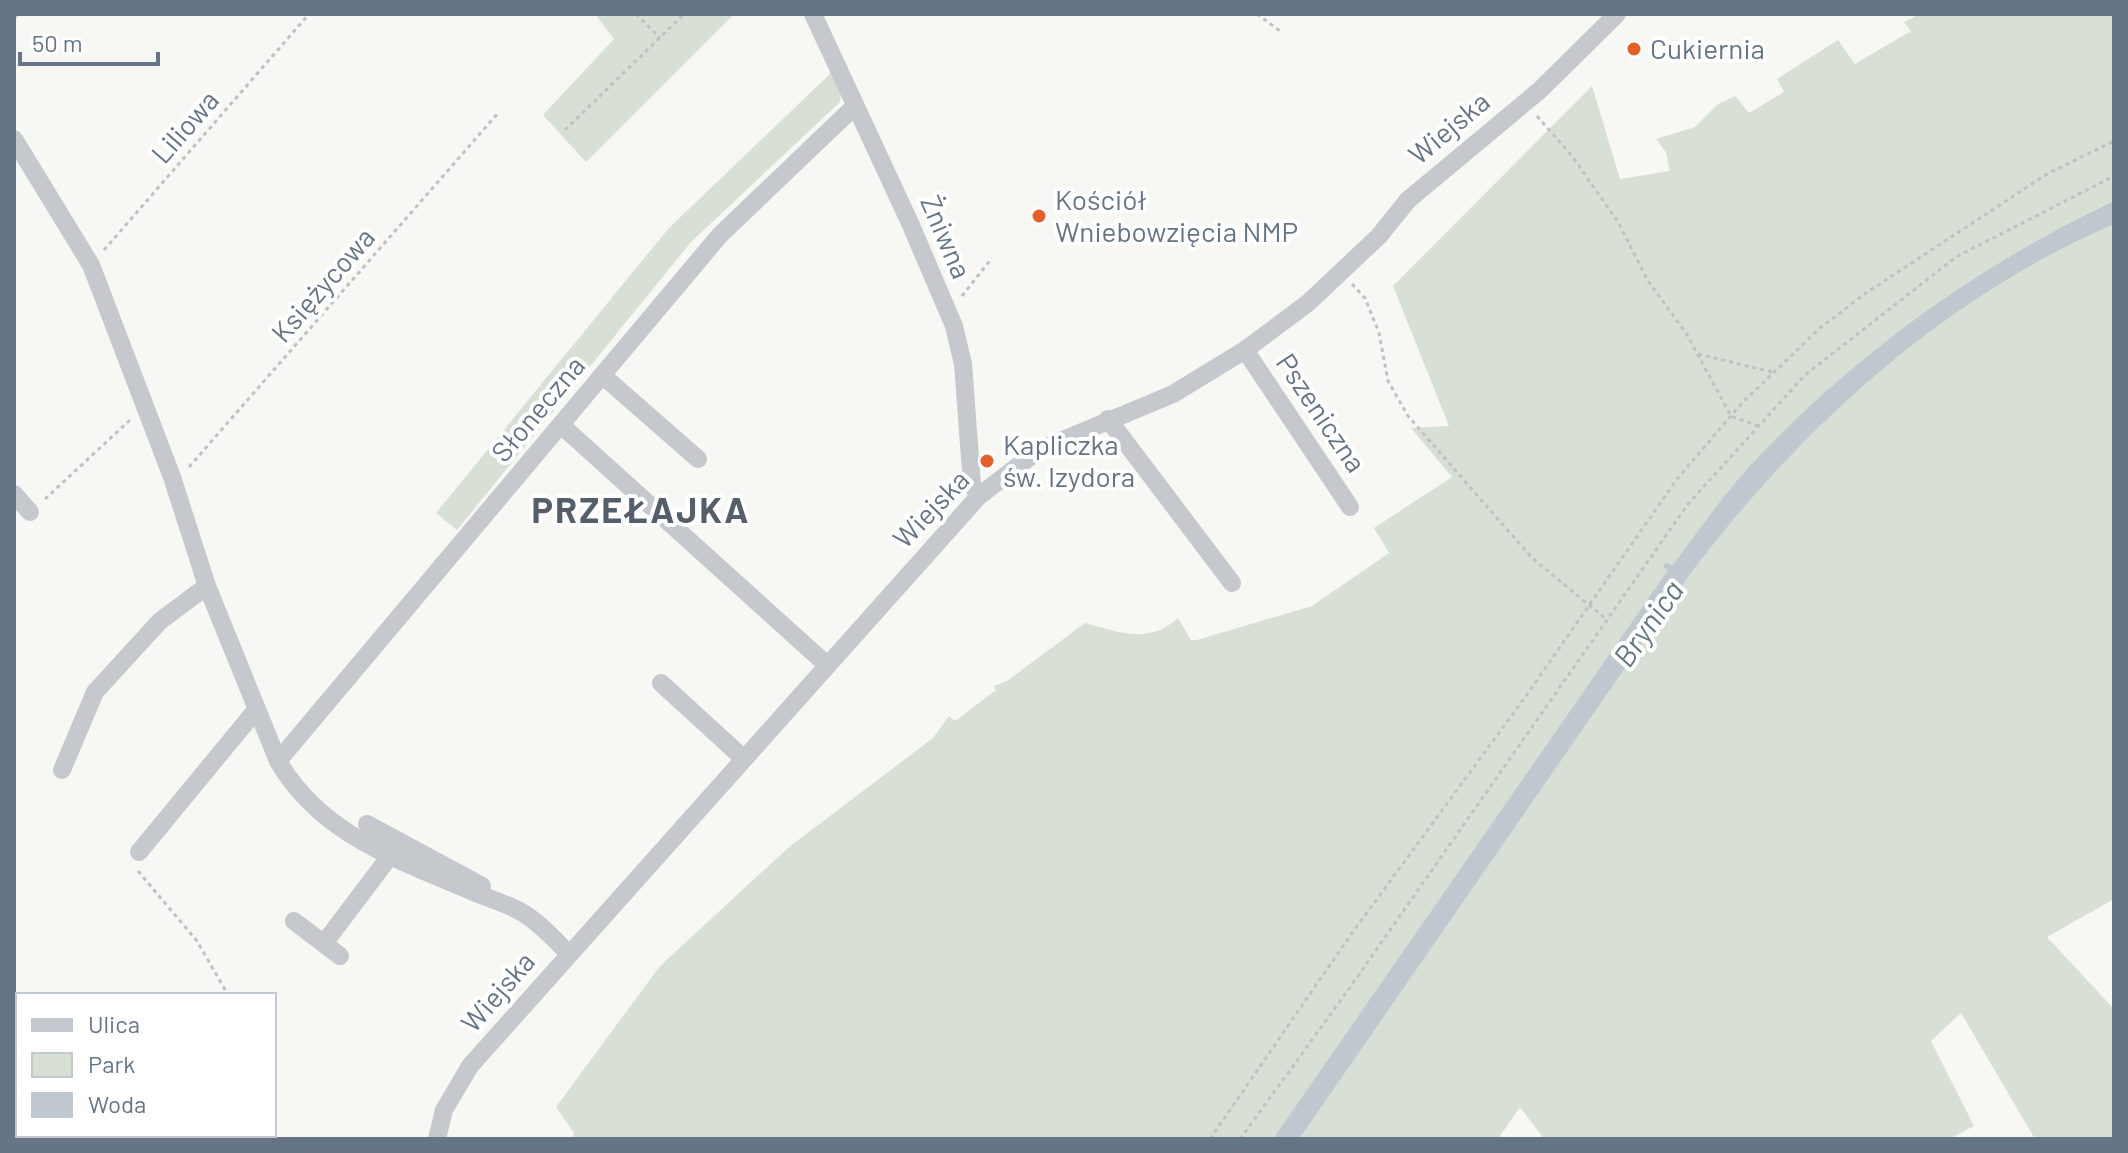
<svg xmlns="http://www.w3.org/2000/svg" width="2128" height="1153" viewBox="0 0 2128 1153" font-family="Barlow,sans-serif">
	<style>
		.green { fill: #d8dfd5 }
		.water { fill: #bfc8ce }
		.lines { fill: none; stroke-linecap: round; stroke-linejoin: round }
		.path { stroke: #bfc1c3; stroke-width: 3; stroke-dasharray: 4 4; stroke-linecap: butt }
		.minor { stroke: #c5c8cc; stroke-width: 18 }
		.poi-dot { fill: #e56027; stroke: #fff; stroke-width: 3 }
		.labels { text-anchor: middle; stroke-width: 8; stroke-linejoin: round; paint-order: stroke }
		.poi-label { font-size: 28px; fill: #667586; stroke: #fff; text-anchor: start }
		.street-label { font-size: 28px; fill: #667586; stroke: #fff }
		.water-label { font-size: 30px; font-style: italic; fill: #627782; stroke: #fff }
		.district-label { font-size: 36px; font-weight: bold; letter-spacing: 2px; fill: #545f6b; stroke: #fff }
	</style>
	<rect width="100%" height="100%" fill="#f7f7f4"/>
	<!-- green -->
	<g class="green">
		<path d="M595,14h139l-148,148 -43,-47 71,-76z"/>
		<path d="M1920,14h194v885l-67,38 67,72v130h-79l-74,-126 -30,28 43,85 -25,13h-405l-24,-32 -22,32h-926l2,-6 -18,-26 104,-141 129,-119 144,-109 16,-22 6,5 41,-31 -2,-4 13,-5 78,-58c34,9 63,22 93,-5l13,22h6l115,-34 77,-53 -15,-25 78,-51 -41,-49 38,-2 -56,-140 199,-200 28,93 50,-8 -4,-19 -10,-13 39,-12 23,-23 17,-8 14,17 35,-21 -7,-13 61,-39 17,24 56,-33 -7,-9z"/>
		<path d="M832,72l9,21 -1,9 -149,140 -234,288 -21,-17 232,-284z"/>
	</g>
	<!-- water -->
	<path class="water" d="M2114,201v23c-171,74 -313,203 -424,350l-391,565h-26l395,-569 -5,-3 3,-5 6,4c26,-34 50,-70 79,-101 104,-111 226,-199 363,-264z"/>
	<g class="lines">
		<!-- path -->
		<g class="path">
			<path d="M636,14l24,24"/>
			<path d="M1257,14l23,17"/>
			<path d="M14,18l4,-4"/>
			<path d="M1537,116l35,40 46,66 30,59 38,52 45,83 27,10"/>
			<path d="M565,130l119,-116"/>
			<path d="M104,250l205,-236"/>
			<path d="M1352,284l13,14 14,35 9,48 20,35 124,142 74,61"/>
			<path d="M962,296l30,-38"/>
			<path d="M1698,354l74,18"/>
			<path d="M189,467l310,-355"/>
			<path d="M45,499l85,-79"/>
			<path d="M138,871l59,70 31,54"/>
			<path d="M14,1040l4,5"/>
			<path d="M92,1135l1,4"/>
			<path d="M258,1139l1,-4"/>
			<path d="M1210,1139l142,-206 174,-237 151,-217 65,-76 78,-75 46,-35 181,-119 67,-33"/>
			<path d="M1240,1139l106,-146 342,-489 117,-129 151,-118 158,-81"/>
		</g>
		<!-- minor -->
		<g class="minor">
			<path d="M813,14l97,209 44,103 9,38 9,121 7,11"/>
			<path d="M14,139l77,126 81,212 35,109 71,175"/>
			<path d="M1245,350l105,157"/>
			<path d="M602,375l96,84"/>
			<path d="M1108,419l124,164"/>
			<path d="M561,425l266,240"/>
			<path d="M14,494l16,18"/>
			<path d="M661,683l83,76"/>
			<path d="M62,770l33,-78 65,-71 47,-35"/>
			<path d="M367,824l115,62"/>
			<path d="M139,852l117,-142"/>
			<path d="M294,921l46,35"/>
			<path d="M325,942l65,-86"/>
			<path d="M569,954c-14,-14 -29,-31 -46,-41 -13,-8 -30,-13 -45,-19 -75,-33 -156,-57 -200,-133l442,-526 135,-129"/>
			<path d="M437,1139l7,-29 26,-44 509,-570 60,-46 134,-56 72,-44 63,-47 71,-67 29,-36 132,-110 77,-76"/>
		</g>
	</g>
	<!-- markers -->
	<g class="poi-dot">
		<circle cx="1634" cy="49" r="8"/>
		<circle cx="1039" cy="216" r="8"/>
		<circle cx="987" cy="461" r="8"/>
	</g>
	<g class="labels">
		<!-- poi labels -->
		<g class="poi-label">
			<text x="1650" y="59">Cukiernia</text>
			<text x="1055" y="210">Kościół<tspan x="1055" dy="32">Wniebowzięcia NMP</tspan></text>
			<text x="1003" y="455">Kapliczka<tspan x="1003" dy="32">św. Izydora</tspan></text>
		</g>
		<!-- street labels -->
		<g class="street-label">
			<text transform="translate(185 127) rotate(-49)" y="10">Liliowa</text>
			<text transform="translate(1449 128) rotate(-40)" y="10">Wiejska</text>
			<text transform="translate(946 237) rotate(67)" y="10">Żniwna</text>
			<text transform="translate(323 285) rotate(-49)" y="10">Księżycowa</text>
			<text transform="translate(538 409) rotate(-50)" y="10">Słoneczna</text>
			<text transform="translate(1321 413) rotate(56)" y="10">Pszeniczna</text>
			<text transform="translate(931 509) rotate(-46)" y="10">Wiejska</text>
			<text transform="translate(498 992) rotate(-49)" y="10">Wiejska</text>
		</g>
		<!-- water labels -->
		<g class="water-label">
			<text transform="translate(1649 624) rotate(-55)" y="10">Brynica</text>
		</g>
		<!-- district labels -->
		<g class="district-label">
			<text x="641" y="523">PRZEŁAJKA</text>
		</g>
	</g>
	<!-- border -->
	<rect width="2128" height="1153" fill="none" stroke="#667586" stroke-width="32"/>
	<!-- legend -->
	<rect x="16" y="993" width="260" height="144" fill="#ffffff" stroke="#c2c8cf" stroke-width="2"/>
	<rect x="32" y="1019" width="40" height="12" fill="#c5c8cc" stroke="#c2c8cf" stroke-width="2"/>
	<text x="88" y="1033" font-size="24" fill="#667586">Ulica</text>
	<rect x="32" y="1053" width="40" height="24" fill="#d8dfd5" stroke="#c2c8cf" stroke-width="2"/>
	<text x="88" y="1073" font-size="24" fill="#667586">Park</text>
	<rect x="32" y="1093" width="40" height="24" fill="#bfc8ce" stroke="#c2c8cf" stroke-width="2"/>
	<text x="88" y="1113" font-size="24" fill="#667586">Woda</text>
	<!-- scale -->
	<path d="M20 52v12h138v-12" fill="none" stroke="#667586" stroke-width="4"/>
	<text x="32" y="52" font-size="24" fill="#667586" stroke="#ffffff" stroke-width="6" paint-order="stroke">50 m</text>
</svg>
